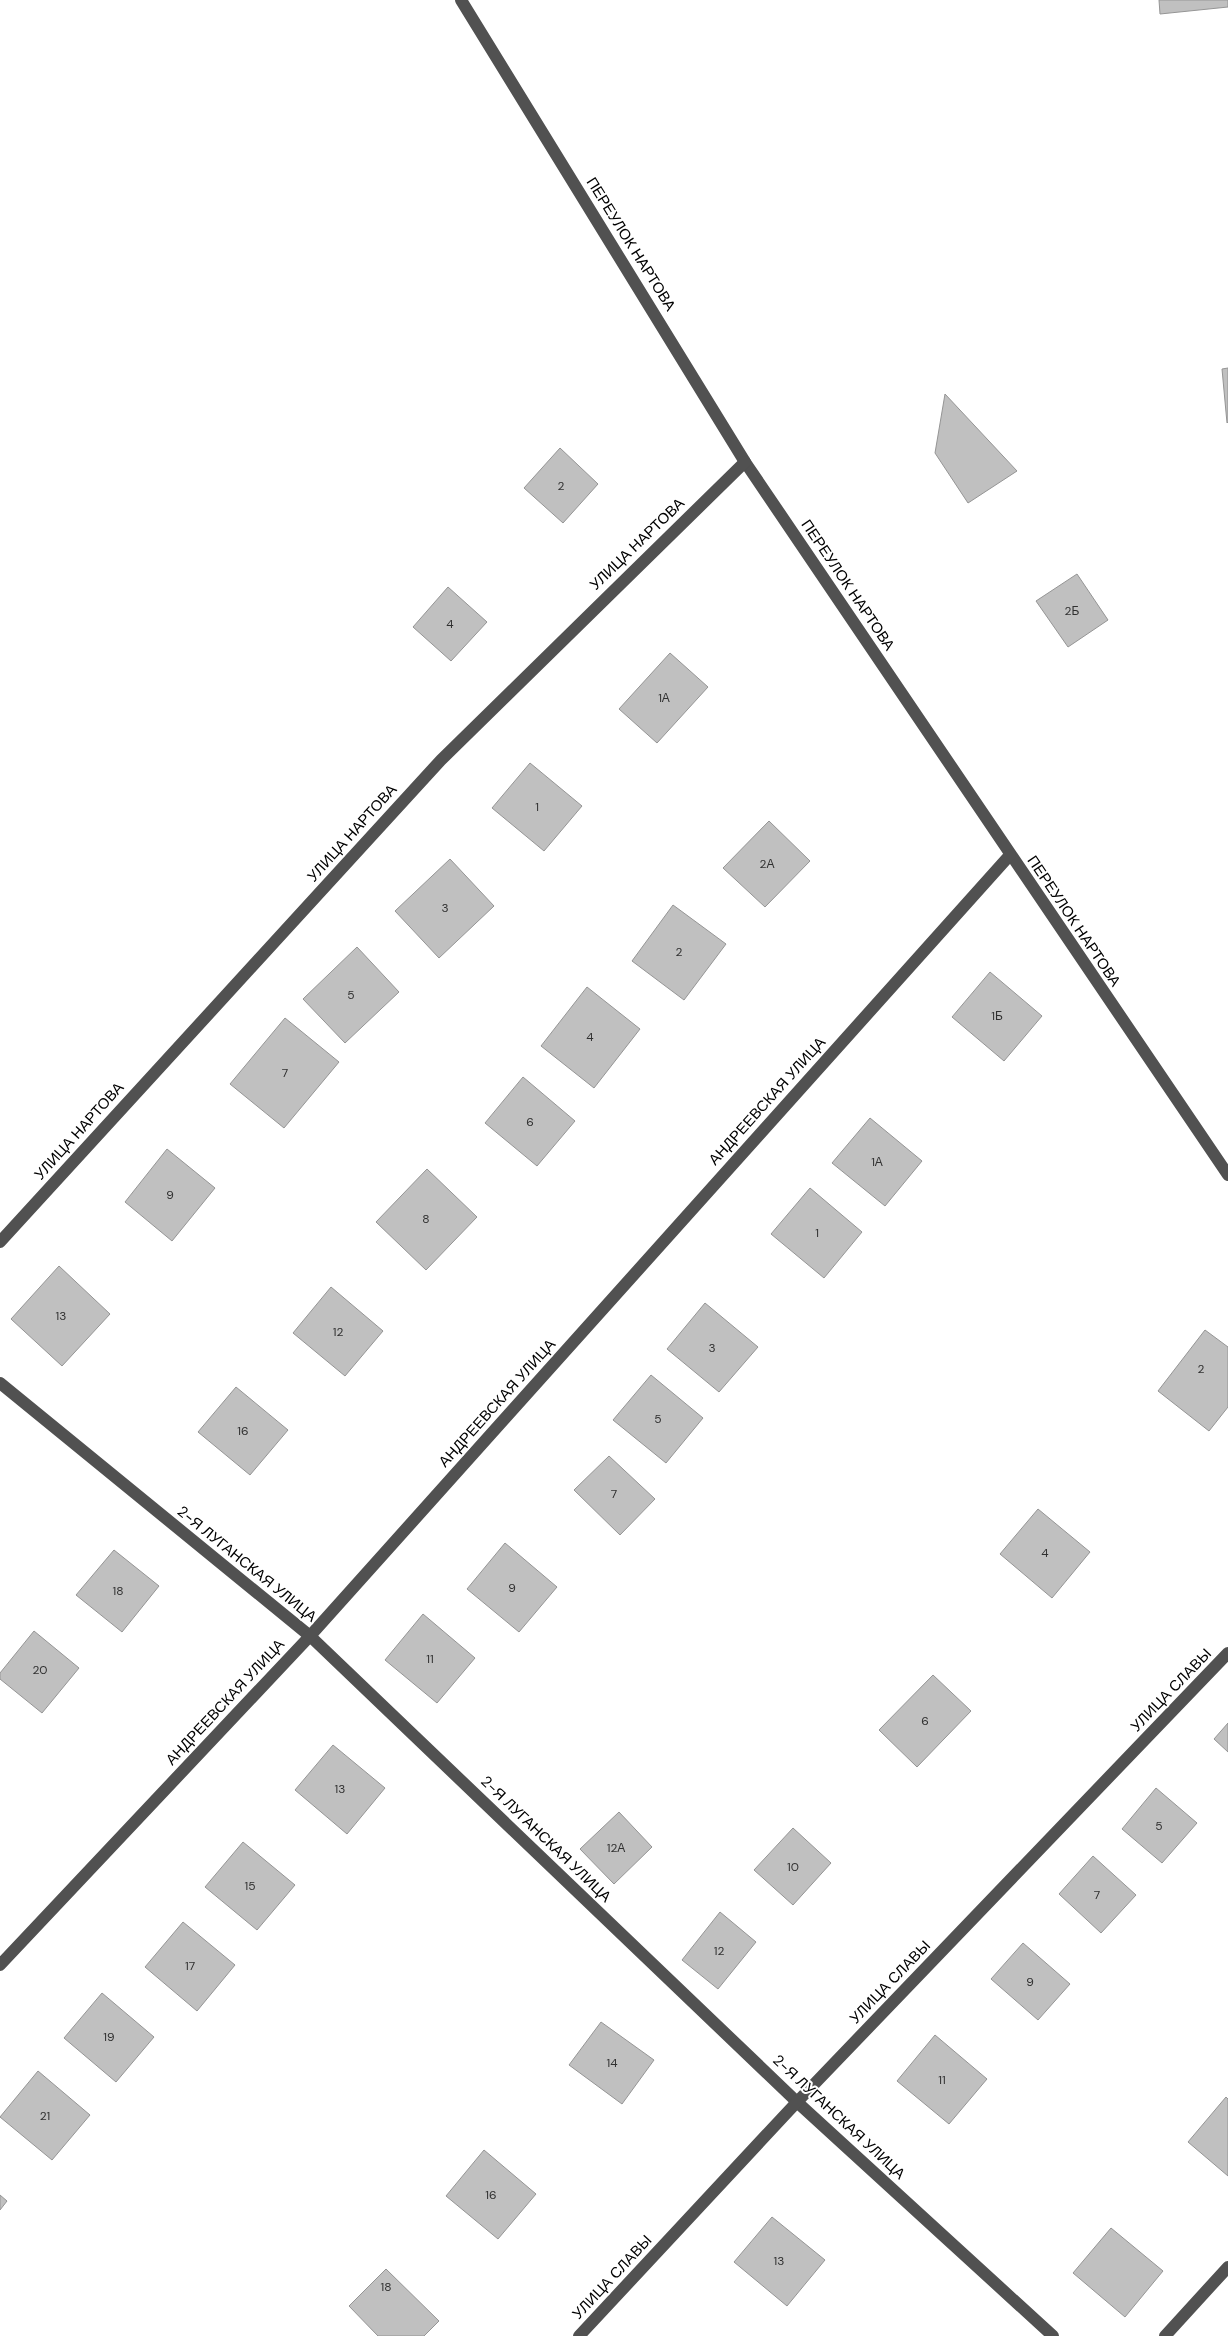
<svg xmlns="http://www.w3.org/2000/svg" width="1228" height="2336" viewBox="0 0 1228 2336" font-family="'DM Sans',sans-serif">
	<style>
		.building { fill: #c0c0c0; stroke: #959595 }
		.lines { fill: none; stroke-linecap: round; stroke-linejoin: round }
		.minor { stroke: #515151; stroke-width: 12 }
		.labels { text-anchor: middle; stroke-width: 4; stroke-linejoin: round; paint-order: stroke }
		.number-label { font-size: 12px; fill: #303030 }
		.street-label { font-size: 15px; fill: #000; stroke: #fff }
	</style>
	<rect width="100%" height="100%" fill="#fff"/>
	<!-- building -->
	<g class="building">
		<path d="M1159,0h69v7l-68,7z"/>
		<path d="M1228,368v54l-1,1 -5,-54z"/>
		<path d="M945,394l72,77 -49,32 -33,-50z"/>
		<path d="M560,448l38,36 -35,39 -39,-35z"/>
		<path d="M1077,574l31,46 -40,27 -32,-46z"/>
		<path d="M448,587l39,35 -36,39 -38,-34z"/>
		<path d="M670,653l38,34 -51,56 -38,-34z"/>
		<path d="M530,763l52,43 -38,45 -52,-43z"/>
		<path d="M769,821l41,40 -45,46 -42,-39z"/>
		<path d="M450,859l44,47 -55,52 -44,-47z"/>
		<path d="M673,905l53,39 -42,56 -52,-39z"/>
		<path d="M357,947l42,45 -54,51 -42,-44z"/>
		<path d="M990,972l52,44 -38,45 -52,-44z"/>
		<path d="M587,987l53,42 -46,59 -53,-42z"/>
		<path d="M285,1018l54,44 -55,66 -54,-44z"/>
		<path d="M523,1077l52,44 -38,45 -52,-43z"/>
		<path d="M870,1118l52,43 -37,45 -53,-43z"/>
		<path d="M167,1149l48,39 -43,53 -47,-39z"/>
		<path d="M427,1169l50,48 -51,53 -50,-48z"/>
		<path d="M810,1188l52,44 -38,46 -53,-44z"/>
		<path d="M59,1266l51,48 -48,52 -51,-47z"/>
		<path d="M331,1287l52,44 -38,45 -52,-43z"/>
		<path d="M705,1303l53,44 -39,45 -52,-43z"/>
		<path d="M1205,1330l23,17v60l-19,24 -51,-40z"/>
		<path d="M651,1375l52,43 -37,45 -53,-43z"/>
		<path d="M236,1387l52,43 -38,45 -52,-43z"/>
		<path d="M609,1456l46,43 -35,36 -46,-45z"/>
		<path d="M1038,1509l52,43 -38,46 -52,-44z"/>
		<path d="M505,1543l52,44 -38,45 -52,-43z"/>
		<path d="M114,1550l45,36 -37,46 -46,-37z"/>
		<path d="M423,1614l52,44 -38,45 -52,-43z"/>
		<path d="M34,1631l45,37 -37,45 -42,-34v-6z"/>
		<path d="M933,1675l38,36 -54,56 -38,-37z"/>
		<path d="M1228,1723v29l-14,-13z"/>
		<path d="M333,1745l52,43 -38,46 -52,-44z"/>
		<path d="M1156,1788l41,35 -35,40 -40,-34z"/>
		<path d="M619,1812l33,35 -38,37 -34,-35z"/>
		<path d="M793,1828l38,35 -38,42 -39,-35z"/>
		<path d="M243,1842l52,43 -38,45 -52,-43z"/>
		<path d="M1093,1856l43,39 -35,38 -42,-39z"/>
		<path d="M720,1912l36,30 -38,47 -36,-29z"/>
		<path d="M183,1922l52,43 -38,46 -52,-44z"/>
		<path d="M1023,1943l47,41 -32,36 -47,-41z"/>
		<path d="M102,1993l52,44 -38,45 -52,-44z"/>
		<path d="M601,2022l53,38 -32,44 -53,-39z"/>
		<path d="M935,2035l52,44 -38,45 -52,-43z"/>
		<path d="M38,2071l52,44 -38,45 -52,-43z"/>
		<path d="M1226,2097l2,2v77l-40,-34z"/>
		<path d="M484,2150l52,44 -38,45 -52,-43z"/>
		<path d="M0,2195l7,6 -7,9z"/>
		<path d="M772,2217l53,43 -38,46 -53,-44z"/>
		<path d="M1111,2228l52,43 -38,46 -52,-44z"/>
		<path d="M386,2269l53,52 -15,15h-46l-29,-30z"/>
	</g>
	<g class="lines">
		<!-- minor -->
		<g class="minor">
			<path d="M461,0l284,462 483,713"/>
			<path d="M0,1242l441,-482 304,-298"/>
			<path d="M0,1383l310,253 487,466 256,234"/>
			<path d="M0,1965l310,-329 700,-781"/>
			<path d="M579,2336l218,-234 431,-449"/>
			<path d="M1165,2336l63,-69"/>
		</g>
	</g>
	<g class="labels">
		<!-- number labels -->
		<g class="number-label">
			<text x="561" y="490">2</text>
			<text x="1072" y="615">2Б</text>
			<text x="450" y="628">4</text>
			<text x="664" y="702">1А</text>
			<text x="537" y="811">1</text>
			<text x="767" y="868">2А</text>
			<text x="445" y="912">3</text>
			<text x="679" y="956">2</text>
			<text x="351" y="999">5</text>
			<text x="997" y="1020">1Б</text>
			<text x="590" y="1041">4</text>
			<text x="285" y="1077">7</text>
			<text x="530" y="1126">6</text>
			<text x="877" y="1166">1А</text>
			<text x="170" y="1199">9</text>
			<text x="426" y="1223">8</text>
			<text x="817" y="1237">1</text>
			<text x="61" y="1320">13</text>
			<text x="338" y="1336">12</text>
			<text x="712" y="1352">3</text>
			<text x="1201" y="1373">2</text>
			<text x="658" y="1423">5</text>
			<text x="243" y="1435">16</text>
			<text x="614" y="1498">7</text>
			<text x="1045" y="1557">4</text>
			<text x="512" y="1592">9</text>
			<text x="118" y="1595">18</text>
			<text x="430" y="1663">11</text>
			<text x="40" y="1674">20</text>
			<text x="925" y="1725">6</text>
			<text x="340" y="1793">13</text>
			<text x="1159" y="1830">5</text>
			<text x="616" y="1852">12А</text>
			<text x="793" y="1871">10</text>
			<text x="250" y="1890">15</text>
			<text x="1097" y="1899">7</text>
			<text x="719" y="1955">12</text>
			<text x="190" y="1970">17</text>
			<text x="1030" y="1986">9</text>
			<text x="109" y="2041">19</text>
			<text x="612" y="2067">14</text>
			<text x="942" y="2084">11</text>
			<text x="45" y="2120">21</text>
			<text x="491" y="2199">16</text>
			<text x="779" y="2265">13</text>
			<text x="386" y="2291">18</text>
		</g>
		<!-- street labels -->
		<g class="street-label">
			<text transform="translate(631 244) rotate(58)" y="5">ПЕРЕУЛОК НАРТОВА</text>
			<text transform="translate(637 544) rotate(-44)" y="5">УЛИЦА НАРТОВА</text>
			<text transform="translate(848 585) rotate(56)" y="5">ПЕРЕУЛОК НАРТОВА</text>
			<text transform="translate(352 833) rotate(-48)" y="5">УЛИЦА НАРТОВА</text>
			<text transform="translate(1074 921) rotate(56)" y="5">ПЕРЕУЛОК НАРТОВА</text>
			<text transform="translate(767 1101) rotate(-48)" y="5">АНДРЕЕВСКАЯ УЛИЦА</text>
			<text transform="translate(79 1131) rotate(-48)" y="5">УЛИЦА НАРТОВА</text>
			<text transform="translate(497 1403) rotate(-48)" y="5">АНДРЕЕВСКАЯ УЛИЦА</text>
			<text transform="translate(247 1564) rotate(39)" y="5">2-Я ЛУГАНСКАЯ УЛИЦА</text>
			<text transform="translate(1171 1690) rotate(-46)" y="5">УЛИЦА СЛАВЫ</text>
			<text transform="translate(225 1702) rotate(-47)" y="5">АНДРЕЕВСКАЯ УЛИЦА</text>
			<text transform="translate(546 1839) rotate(44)" y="5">2-Я ЛУГАНСКАЯ УЛИЦА</text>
			<text transform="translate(890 1982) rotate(-46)" y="5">УЛИЦА СЛАВЫ</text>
			<text transform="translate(839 2117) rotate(43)" y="5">2-Я ЛУГАНСКАЯ УЛИЦА</text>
			<text transform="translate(612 2277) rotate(-47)" y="5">УЛИЦА СЛАВЫ</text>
		</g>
	</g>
</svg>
